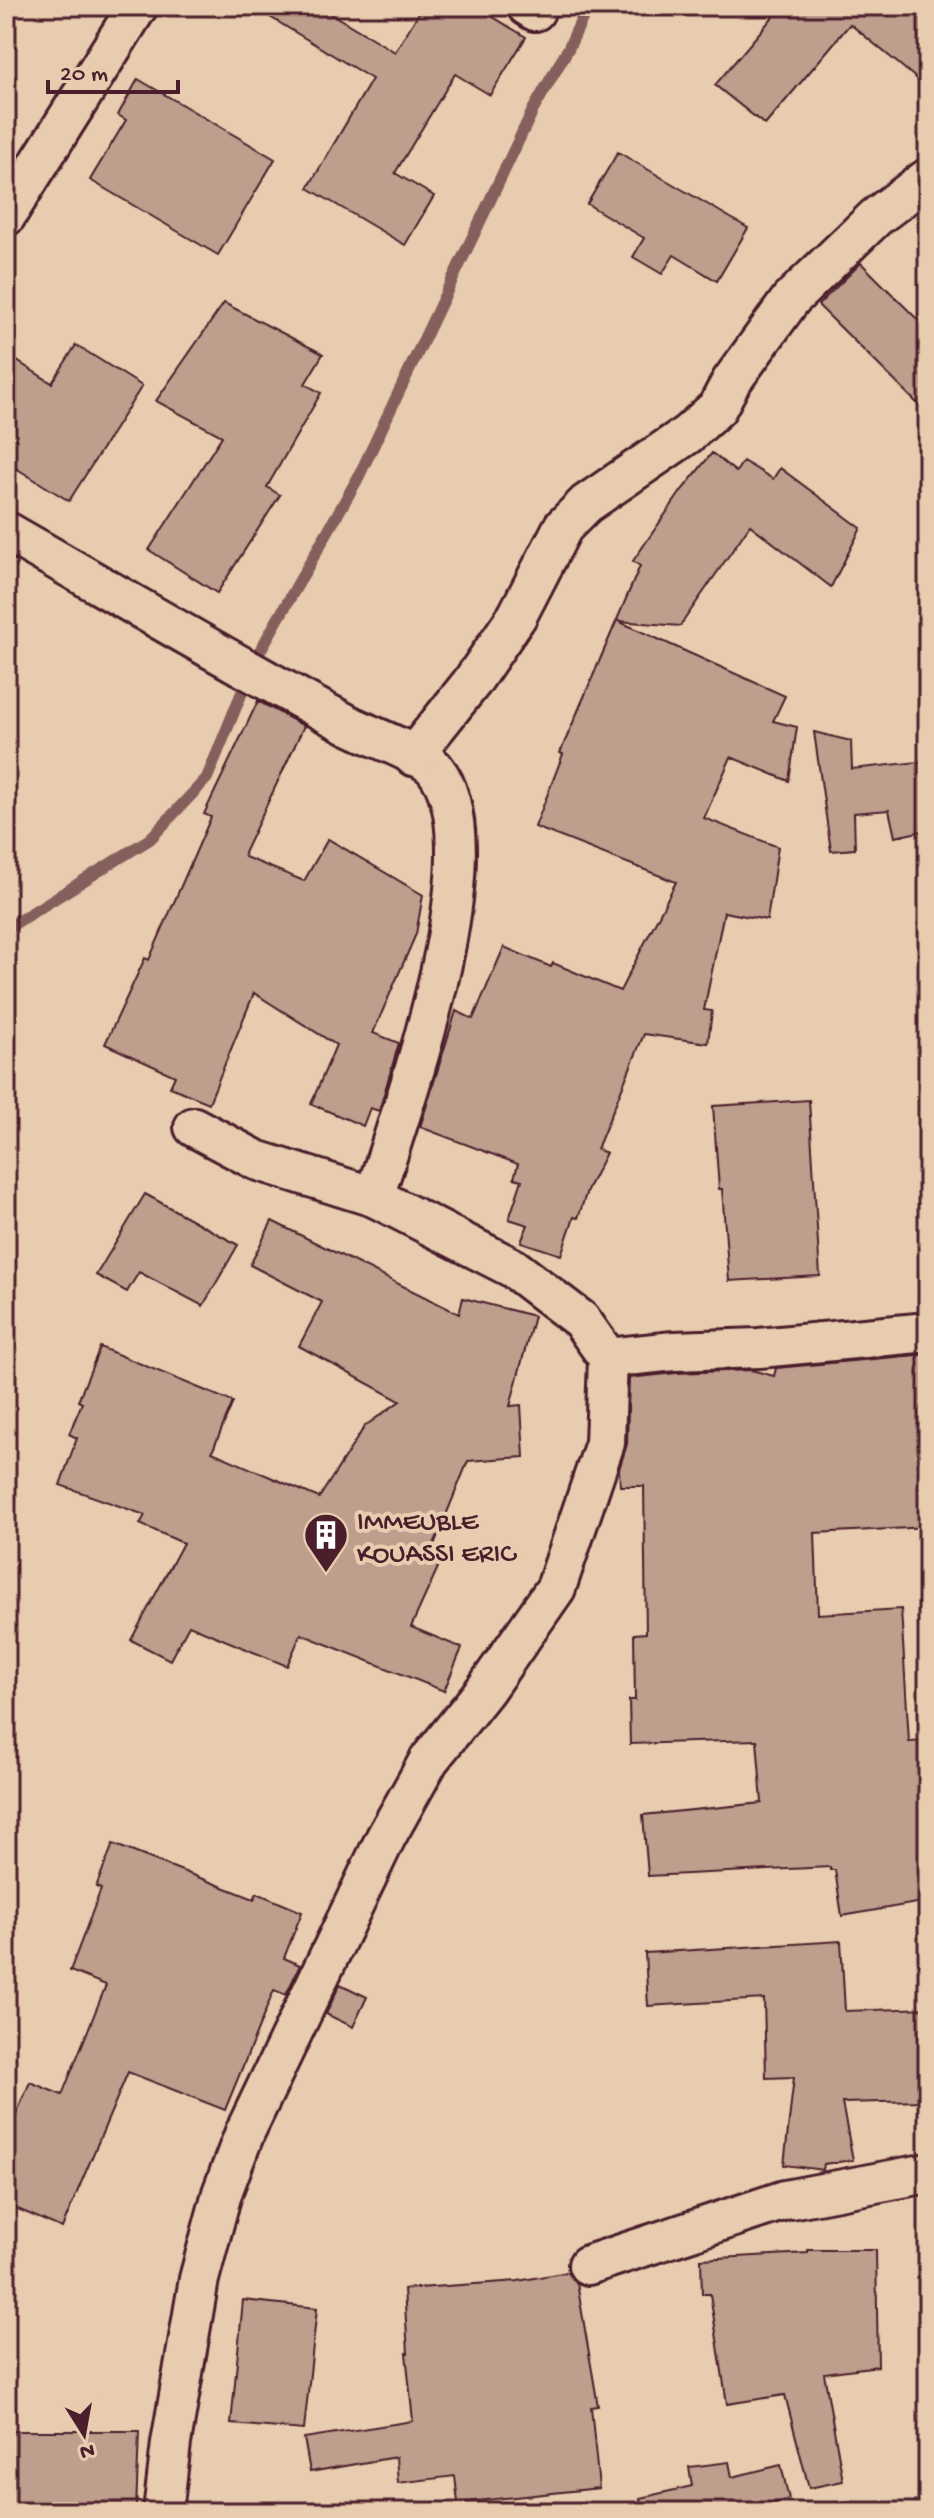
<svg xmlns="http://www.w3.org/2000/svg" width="934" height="2518" viewBox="0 0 934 2518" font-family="'Gochi Hand',sans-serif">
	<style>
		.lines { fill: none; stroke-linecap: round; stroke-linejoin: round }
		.stream { stroke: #855f5c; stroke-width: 12 }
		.building { fill: #be9e8d; stroke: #4a1f2b; stroke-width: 2 }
		.street-casing { stroke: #4a1f2b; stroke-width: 44 }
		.street { stroke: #e8ccaf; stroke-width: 38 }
		.labels { text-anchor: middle; stroke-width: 8; stroke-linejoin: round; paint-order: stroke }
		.poi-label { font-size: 28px; fill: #4a1f2b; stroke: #e8ccaf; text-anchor: start }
	</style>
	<rect width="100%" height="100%" fill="#e8ccaf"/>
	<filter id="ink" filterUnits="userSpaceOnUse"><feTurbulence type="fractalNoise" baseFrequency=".0125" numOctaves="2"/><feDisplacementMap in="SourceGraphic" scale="16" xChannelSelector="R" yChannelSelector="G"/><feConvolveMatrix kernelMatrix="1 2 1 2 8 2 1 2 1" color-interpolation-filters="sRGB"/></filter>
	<g filter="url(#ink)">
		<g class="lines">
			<!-- stream -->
			<path class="stream" d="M6,929l144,-90 57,-61 49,-120 102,-180 175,-368 35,-61 20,-43"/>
		</g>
		<!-- building -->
		<g class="building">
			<path d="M252,6h66l77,46 28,-46h52l51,31 -36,58 -35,-21 -60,99 39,23 -29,49 -97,-57 64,-109z"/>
			<path d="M782,6h146v82l-78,-64 -85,101 -50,-40z"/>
			<path d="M138,79l137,80 -57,96 -128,-75 36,-60 -8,-5z"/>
			<path d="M618,152l130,76 -31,53 -43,-26 -12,19 -29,-17 11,-19 -57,-34z"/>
			<path d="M861,263l67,67v84l-110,-109z"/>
			<path d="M224,303l99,51 -18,30 16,9 -54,94 13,8 -63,98 -68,-43 73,-114 -66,-35z"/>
			<path d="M76,345l66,41 -73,115 -63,-39v-108l46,29z"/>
			<path d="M712,453l24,19 7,-11 30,18 7,-11 81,60 -30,59 -81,-62 -70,101 -62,-5 167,75 -12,25 24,6 -8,54 -58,-24 -27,61 74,29 -11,73 -43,-8 -20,98 8,1 -4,32 -64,-9 -47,115 9,4 -18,35 -10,30 -4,-1 -13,38 -40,-13 7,-17 -19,-6 13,-39 -8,-2 4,-14 -98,-37 36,-116 17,8 31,-72 47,20 2,-4 67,28 56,-109 -141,-55 28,-73 -3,-1 80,-187 -7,-5 49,-71z"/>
			<path d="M258,701l46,25 -60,127 1,4 59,24 24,-42 95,56 -7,39 -43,99 26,10 -20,68 -9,-3 -7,18 -52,-22 25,-59 -82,-52 -45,110 -39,-16 5,-11 -70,-32 40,-86 4,2 62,-143 -7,-3z"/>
			<path d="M814,732l37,9 1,28 76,-8v69l-33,7 -6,-27 -35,3 1,36 -24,2z"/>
			<path d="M809,1100l11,176 -91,5 -7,-92h-3l-6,-83z"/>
			<path d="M145,1194l93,51 -35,61 -64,-34 -12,20 -31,-17z"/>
			<path d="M272,1221l187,93 4,-16 71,18 -24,90 11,-1 3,52 -56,4 -35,86 12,5 -34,75 51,21 -18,43 -143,-57 -14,32 -98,-41 -19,35 -39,-20 52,-97 -43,-19 5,-9 -85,-30 17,-47 -8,-4 13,-31 -4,-2 22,-54 133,55 -21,50 107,46 46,-72 35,-25 -101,-55 23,-44 -72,-37z"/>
			<path d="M928,1354v173l-113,6 3,81 83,-5 8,133 19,-1v160l-86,15 -7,-46h-5v-3l-182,9 -5,-61 119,-12 -5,-63 -127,4 -1,-44h6l-1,-66 12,-1 -2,-147h-24l-1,-17 8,-25 2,-66 47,-5 75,-3 23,6 2,-8z"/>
			<path d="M113,1844l141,55 3,-6 45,19 -18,46 16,7 -14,30 -12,-5 -49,120 -97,-38 -66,156 -56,-24v-66l24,-56 32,13 44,-110 -36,-14 31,-82 -5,-2z"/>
			<path d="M841,1941l4,70 83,-3v64h-7l2,29 -81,2 11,57 -29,4 -1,6 -39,-5 10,-88 -28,1 -2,-79 -116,7 -3,-53z"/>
			<path d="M340,1984l27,13 -14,30 -27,-13z"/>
			<path d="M808,2250h68l2,116 -54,7 19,108 -34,7 -24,-93 -58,9 -17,-110h-8l-1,-35 107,-6z"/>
			<path d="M567,2272l10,11 21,123 -7,1 8,81 -141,15 -3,-27 -57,7 -2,-26 -86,15 -6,-34 109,-17 -7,-68h2l-4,-64 114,-8z"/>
			<path d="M243,2300l74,8 -13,122 -73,-6z"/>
			<path d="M6,2431h133l-3,81h-130z"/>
			<path d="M729,2462l3,15 49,-12 8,34 -26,7 1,6h-122l-2,-14 52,-12 -3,-19z"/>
		</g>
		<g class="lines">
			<!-- street casing -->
			<g class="street-casing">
				<g id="street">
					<path d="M527,6l8,5"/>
					<path d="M6,216l132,-210"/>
					<path d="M6,531c114,65 227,133 343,194 19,10 75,30 86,44 63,79 -33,339 -61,428"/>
					<path d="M413,756l59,-74 45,-66 46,-89 23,-23 102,-70 29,-26 14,-26 60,-83 85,-82 52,-39"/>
					<path d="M608,1358l66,-7 85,-3 169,-16"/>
					<path d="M588,2265l197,-65 143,-27"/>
					<path d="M163,2512l8,-69 28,-164 23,-86 23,-61 141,-295 43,-77 56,-70 71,-102 49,-145 3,-85 -27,-38 -68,-52 -139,-71 -118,-37 -62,-33"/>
				</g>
			</g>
			<!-- street -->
			<use href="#street" class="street"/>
		</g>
	</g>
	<!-- icons -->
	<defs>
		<g id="building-pin" transform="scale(2.3)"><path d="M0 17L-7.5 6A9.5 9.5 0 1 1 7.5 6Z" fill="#4a1f2b" stroke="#e8ccaf"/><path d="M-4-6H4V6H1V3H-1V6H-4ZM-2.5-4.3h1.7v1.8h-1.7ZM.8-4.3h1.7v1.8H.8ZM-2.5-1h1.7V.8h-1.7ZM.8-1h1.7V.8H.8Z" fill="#fff"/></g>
	</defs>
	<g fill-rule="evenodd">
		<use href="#building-pin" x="326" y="1535"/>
	</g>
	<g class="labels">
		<!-- poi labels -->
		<g class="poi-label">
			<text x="357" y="1529">IMMEUBLE<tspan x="357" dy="32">KOUASSI ERIC</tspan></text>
		</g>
	</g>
	<!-- margin -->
	<rect width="934" height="2518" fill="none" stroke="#e8ccaf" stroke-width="32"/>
	<rect x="16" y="16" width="902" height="2486" fill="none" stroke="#4a1f2b" stroke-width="3" filter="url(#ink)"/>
	<!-- north arrow -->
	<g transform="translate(84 2434) rotate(169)" stroke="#e8ccaf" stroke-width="6" paint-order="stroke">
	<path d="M0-6L14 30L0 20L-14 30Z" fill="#4a1f2b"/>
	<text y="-12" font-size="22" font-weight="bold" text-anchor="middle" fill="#4a1f2b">N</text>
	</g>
	<!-- scale -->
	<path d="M48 80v12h130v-12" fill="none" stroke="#4a1f2b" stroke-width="4"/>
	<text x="60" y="80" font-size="24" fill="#4a1f2b" stroke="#e8ccaf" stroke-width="6" paint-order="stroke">20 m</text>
</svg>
